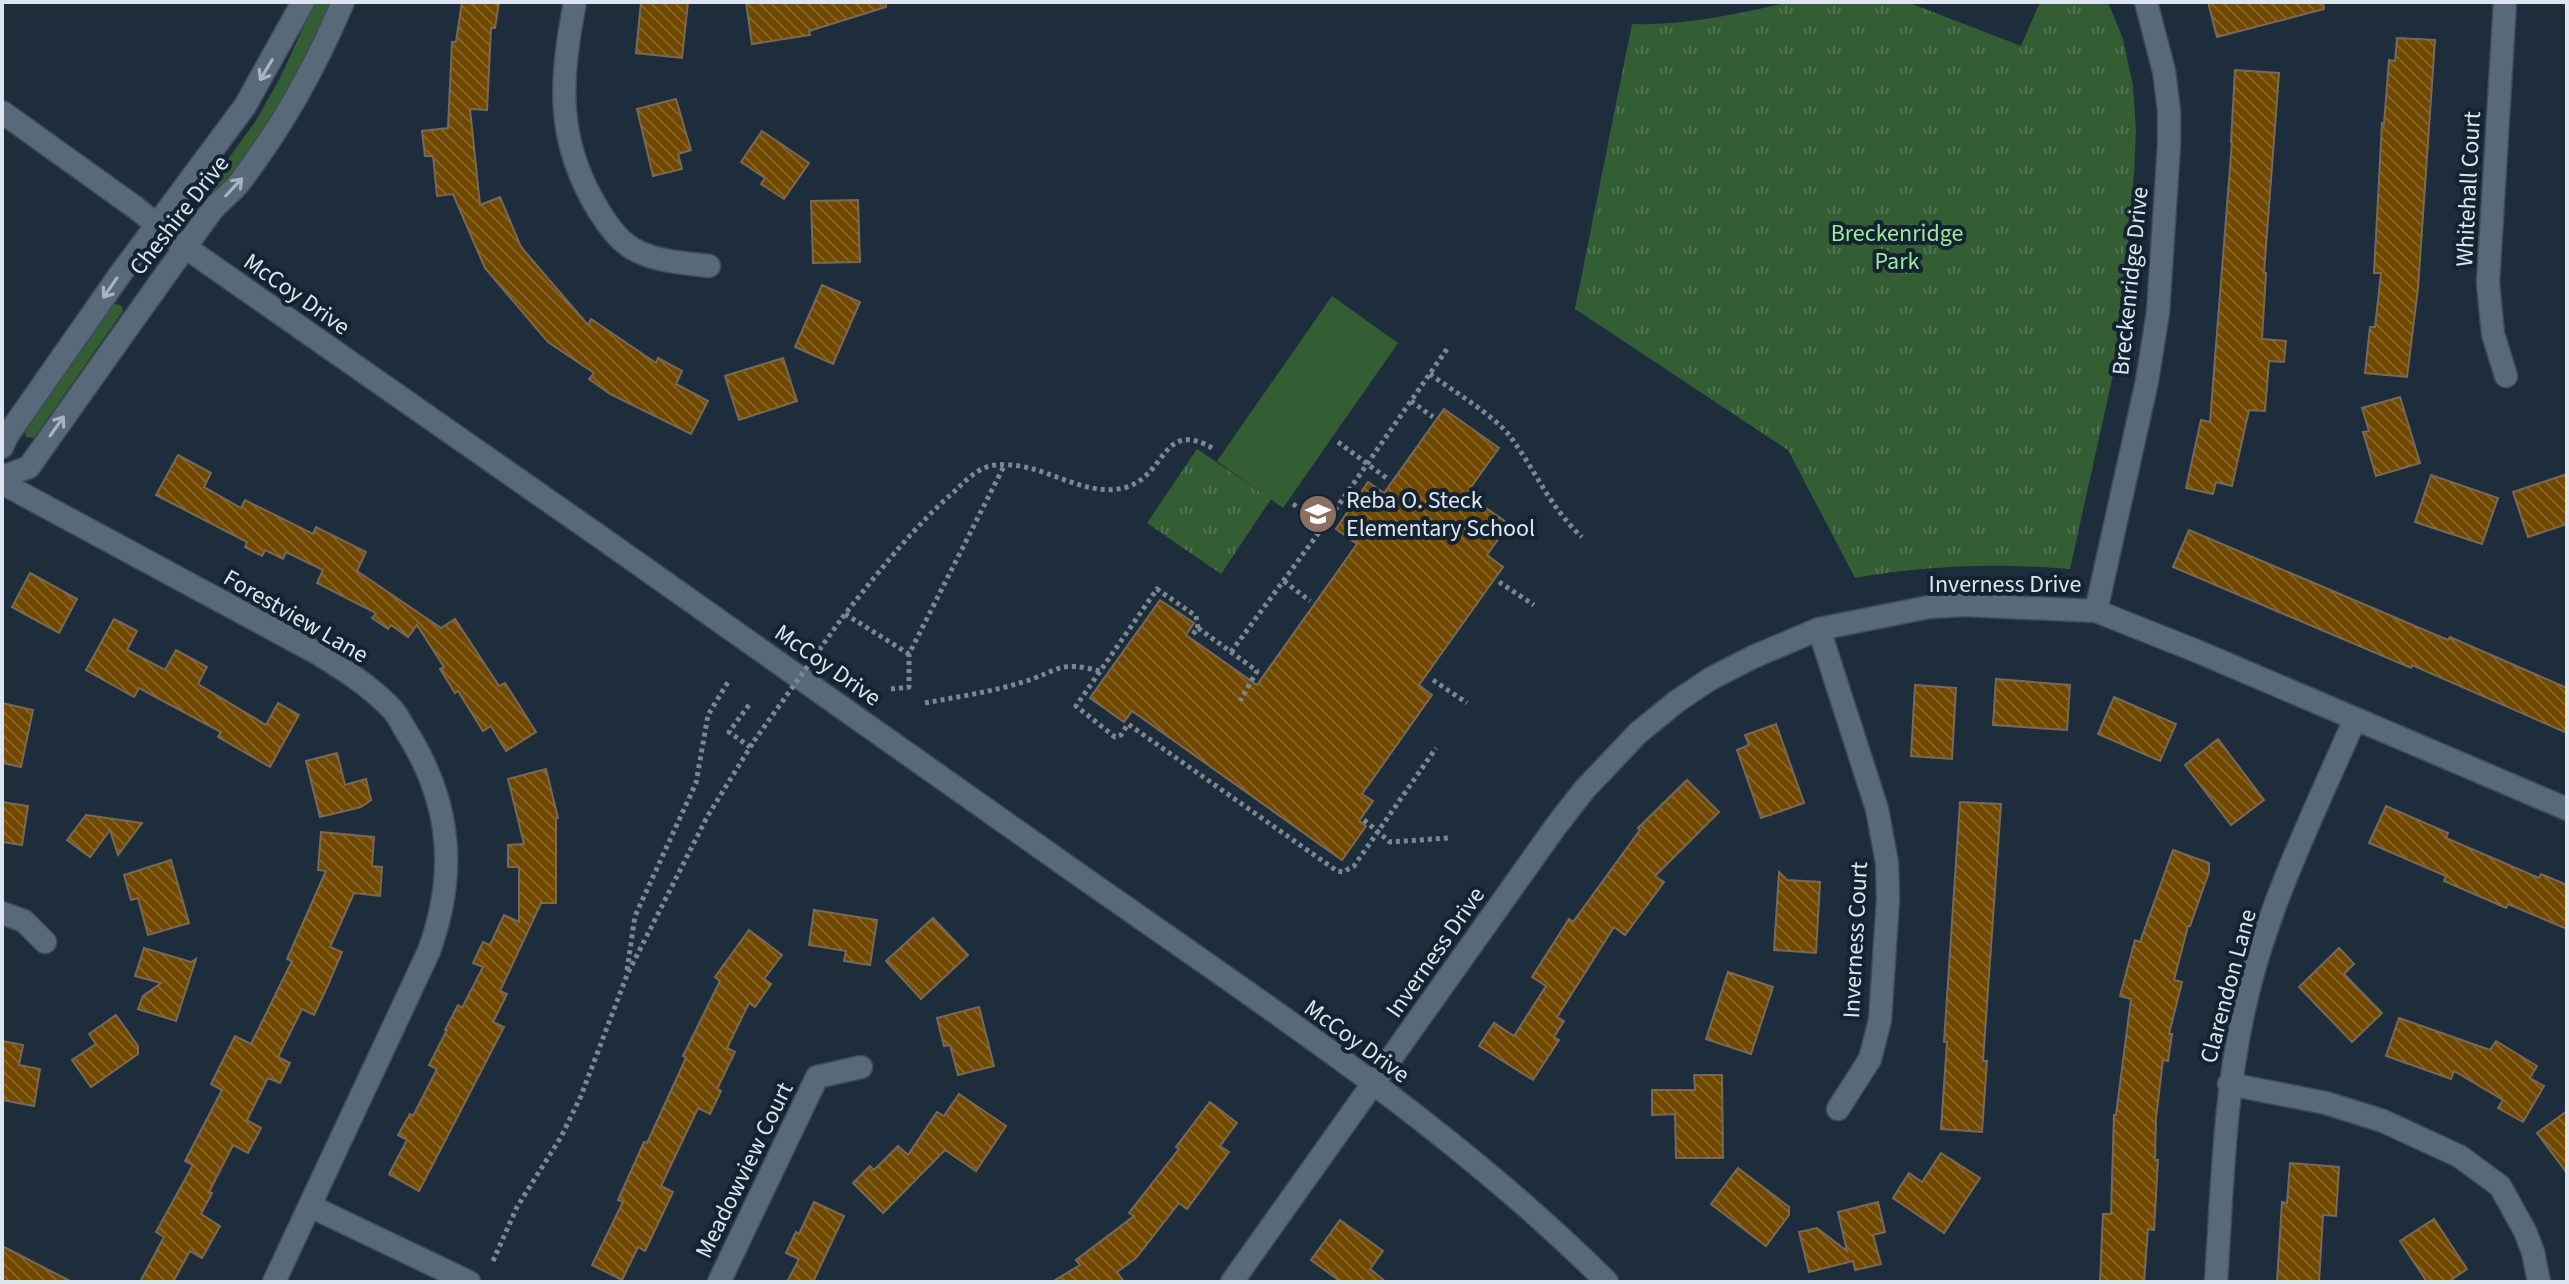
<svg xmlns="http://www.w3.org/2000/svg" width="2569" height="1284" viewBox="0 0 2569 1284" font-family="'Source Sans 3',sans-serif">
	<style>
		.grass { fill: #335e34 }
		.park { fill: url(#park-tufts) }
		.building { fill: url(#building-back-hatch); stroke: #786957; stroke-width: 2 }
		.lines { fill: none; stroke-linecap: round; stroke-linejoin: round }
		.minor-casing { stroke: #3f4b58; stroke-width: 25 }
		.tertiary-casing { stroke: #3f4b58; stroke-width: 25 }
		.path { stroke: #7b8793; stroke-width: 5; stroke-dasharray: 4 4; stroke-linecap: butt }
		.minor { stroke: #58697a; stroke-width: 22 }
		.tertiary { stroke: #58697a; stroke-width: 22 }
		.path-bridge { stroke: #7b8793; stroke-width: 5; stroke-dasharray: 4 4; stroke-linecap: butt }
		.oneway { stroke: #a8b4c1 }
		.labels { text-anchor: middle; stroke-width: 8; stroke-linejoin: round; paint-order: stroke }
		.street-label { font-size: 24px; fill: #dde6f0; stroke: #142331 }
		.park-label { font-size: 24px; fill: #9fe99f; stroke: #142331 }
		.poi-label { font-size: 24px; fill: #dde6f0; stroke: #142331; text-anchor: start }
	</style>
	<defs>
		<pattern id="park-tufts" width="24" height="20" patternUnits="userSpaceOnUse" patternTransform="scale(2)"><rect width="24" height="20" fill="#335e34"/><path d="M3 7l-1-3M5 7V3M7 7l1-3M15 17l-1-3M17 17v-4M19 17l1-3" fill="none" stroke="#507552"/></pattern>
		<pattern id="building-back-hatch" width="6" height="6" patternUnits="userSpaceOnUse" patternTransform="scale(2)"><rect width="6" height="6" fill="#714800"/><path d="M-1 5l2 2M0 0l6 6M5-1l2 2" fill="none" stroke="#856226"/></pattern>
	</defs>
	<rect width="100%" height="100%" fill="#1e2d3b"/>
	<!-- grass -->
	<g class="grass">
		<path d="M315,2h15l-23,59 -18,35 -68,96 -9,2 -3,-4 1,-6 45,-62 25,-44z"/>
		<path d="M1332,296l66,47 -115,165 -66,-47z"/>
		<path d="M117,304l5,2 1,5 -89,127 -8,-1 -2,-10 87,-122z"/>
	</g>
	<!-- park -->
	<g class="park">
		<path d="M1790,2h117l114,44 19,-44h68l15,37 10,47 3,45 -2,42 -15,175 -49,221c-73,-6 -143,-4 -215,9l-67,-128 -213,-141 57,-285c52,2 107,-10 158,-22z"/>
		<path d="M1197,449l74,50 -50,75 -74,-51z"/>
	</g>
	<!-- building -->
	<g class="building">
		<path d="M462,2h37l-4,26h-4l-4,82 -17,-1 10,96 20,-8 21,50 67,78 3,-6 65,44 2,-5 24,13 -6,13 32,17 -17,33 -81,-40 -21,-15 5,-6 -46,-31 -63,-74 -32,-74 -16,2 -4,-40h-8l-3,-25 26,-3 4,-86h4z"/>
		<path d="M641,2h47l-6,56 -46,-5z"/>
		<path d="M746,2h140v5l-77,24 1,4 -58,9z"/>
		<path d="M2208,2h115l1,7 -107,28z"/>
		<path d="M2397,38l38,2 -17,248 -11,89 -42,-4 5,-46h5l6,-54h-7l8,-150 2,1 5,-64 6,1z"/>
		<path d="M2235,70l44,3 -15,200h2l-4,66 24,2 -2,21 -15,-1 -4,50 -16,-1 -17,76 -16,-4 -3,12 -27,-6 15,-68 9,2 22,-280h-1z"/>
		<path d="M676,99l15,51 -13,4 4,15 -29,7 -16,-67z"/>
		<path d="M762,131l47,32 -25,36 -23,-15 4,-6 -24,-16z"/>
		<path d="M858,200l2,62 -47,1 -2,-62z"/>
		<path d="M822,285l38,17 -27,62 -38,-17z"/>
		<path d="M783,358l14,43 -58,19 -14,-44z"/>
		<path d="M2400,397l20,66 -44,13 -13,-44 6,-1 -7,-23z"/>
		<path d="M1444,409l55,39 -33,46 43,30 -22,31 16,12 -84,118 13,10 -70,99 11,7 -14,20 7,5 -24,34 -210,-149 -8,11 -34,-24 70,-98 34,23 -8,12 71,50 100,-141 -21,-15 32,-47 16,11z"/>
		<path d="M178,455l33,18 -7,14 37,21 4,-8 68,34 3,-7 50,25 -9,19 84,57 14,-9 44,67 6,-3 31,49 -30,19 -15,-25 -8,5 -25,-40 -3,2 -15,-24 4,-2 -27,-42 -9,12 -17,-12 -3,4 -16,-11 4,-5 -59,-30 6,-13 -37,-18 -3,7 -18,-9 -3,6 -17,-9 2,-5 -91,-47z"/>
		<path d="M2567,474v50l-39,13 -15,-45z"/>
		<path d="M2431,475l67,23 -16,46 -67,-22z"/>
		<path d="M2189,530l259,110 2,-3 117,51v45l-155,-68 -1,3 -238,-101z"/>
		<path d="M30,573l47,26 -18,34 -47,-26z"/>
		<path d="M114,619l23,12 -10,19 38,20 11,-20 31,17 -9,17 68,41 12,-22 21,12 -29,52 -52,-30 3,-5 -82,-44 -5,9 -48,-27z"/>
		<path d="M1996,679l74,6 -3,45 -74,-5z"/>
		<path d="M1915,685l41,3 -4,71 -41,-3z"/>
		<path d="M2114,697l62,27 -16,37 -62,-27z"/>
		<path d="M2,703l31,7 -12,57 -19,-4z"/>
		<path d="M1776,724l28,79 -43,15 -24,-68 12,-5 -4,-10z"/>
		<path d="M2218,739l46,61 -33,25 -46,-60z"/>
		<path d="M337,753l8,32 21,-6 5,21 -10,7 -41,10 -14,-56z"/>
		<path d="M546,769l12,49h-2v85h-15l-41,88 7,3 -14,28 11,5 -85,164 -30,-17 18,-34 -9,-5 12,-21 3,2 24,-47 -8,-4 18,-35h-2l13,-25 4,3 21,-41 -10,-4 10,-21 7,3 14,-30 15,7v-55h-11v-22l16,-1 -16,-65z"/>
		<path d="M1687,780l32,32 -64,64 9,6 -39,53 -11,-8 -57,90 7,4 -10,16 5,3 -26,40 -54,-34 15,-23 20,13 32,-50 -14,-9 37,-58 4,3 67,-92 -2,-2z"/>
		<path d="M2,802l26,4 -6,39 -20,-3z"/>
		<path d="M1960,802l41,2 -18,257h4l-5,71 -41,-3 6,-87h-3z"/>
		<path d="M2386,806l62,27 -2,5 93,40 2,-4 26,11v44l-59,-25 -2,4 -62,-27 2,-5 -77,-33z"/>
		<path d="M86,815l56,8 -24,32 -8,-25 -20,27 -23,-17z"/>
		<path d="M321,832l53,5 -2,29 10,1 -2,29 -26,-3 -24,54 12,5 -14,33 -14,30 -12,-6 -24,48 12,6 -10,20 -12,-5 -21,42 14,8 -13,25 -15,-8 -24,47 3,1 -11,21 19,12 -18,32 -12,-7 -17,31h-33l24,-45 -8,-5 37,-67 -8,-4 37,-71 -11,-6 24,-48 16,8 41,-83 -5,-2 39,-88 -8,-1z"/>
		<path d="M2173,850l36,13v9l-19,54h-2l-14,54 8,2 -13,52h3l-4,27 -5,-1 -7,58 -1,42h3l-4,70 -6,-1 -4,53h-44l3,-68h8l3,-99h2l15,-116 -11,-3 15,-56 5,2z"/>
		<path d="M171,860l18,63 -41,12 -10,-37 -7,2 -7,-25z"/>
		<path d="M1779,872l8,8 33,2 -4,71 -42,-3z"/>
		<path d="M814,910l63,10 -7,45 -26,-4 2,-10 -37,-6z"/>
		<path d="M933,918l35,37 -47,44 -35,-38z"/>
		<path d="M749,930l33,25 -18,24 7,5 -16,23 -6,-4 -22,45 8,4 -18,37 4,2 -11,23 -12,-6 -37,78 12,6 -28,59 -7,-4 -16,33 -30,-15 31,-63 -5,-2 26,-58 3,1 39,-85 -3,-2 37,-75 -5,-4z"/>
		<path d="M144,948l47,14 5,-3 -20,62 -38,-12 5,-13 18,-13 -26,-7z"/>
		<path d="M2339,948l15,16 -10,10 38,39 -30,29 -53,-55z"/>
		<path d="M1728,972l45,15 -22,67 -45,-15z"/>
		<path d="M979,1007l15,59 -36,9 -8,-30 -6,1 -7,-28z"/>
		<path d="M116,1015l22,31v8l-47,33 -19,-27 24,-16 -7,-10z"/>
		<path d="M2399,1018l91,32 6,-9 41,25 -7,12 14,8 -21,36 -25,-14 5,-8 -49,-29 -3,8 -65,-23z"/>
		<path d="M2,1041l21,4 -4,20 21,4 -6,37 -32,-6z"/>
		<path d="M1694,1075h28l1,83h-47l-1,-44 -23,1v-25h43z"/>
		<path d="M959,1094l47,32 -30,45 -31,-21 -62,63 -30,-30 17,-17 4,4 24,-24 10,9 29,-43 7,4z"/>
		<path d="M1210,1102l27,21 -17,23 9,6 -42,57 -8,-6 -43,55 -19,14 7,10h-72l28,-17 -4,-5 58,-44 -5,-3 50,-64 -3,-2z"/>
		<path d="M2567,1111v62l-30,-40z"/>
		<path d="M1941,1153l39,25 -36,55 -51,-35 16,-25 13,9z"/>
		<path d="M2290,1163l49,4 -3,49 -13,-1 -4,67h-42l5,-80 5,1z"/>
		<path d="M1738,1168l51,39v8l-23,31 -55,-42z"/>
		<path d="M814,1202l30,14 -31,66h-26l12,-23 -13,-6 10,-21 3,2z"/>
		<path d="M1878,1202l7,30 -12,3 8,29 -26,6 -2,-9 -44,11 -10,-40 18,-4 30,23 -9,-39z"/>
		<path d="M2434,1219l33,50 -19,13h-21l-27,-41z"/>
		<path d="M1340,1220l43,31 -13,18 16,13h-45l-30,-22z"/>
		<path d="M2,1246l70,36h-70z"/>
	</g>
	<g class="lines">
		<!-- minor casing -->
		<g class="minor-casing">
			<g id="minor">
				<path d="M575,2c-15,79 -20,138 24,209 9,15 21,32 38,40 22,11 48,12 72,15"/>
				<path d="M2505,2l-17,281 5,51 13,42"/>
				<path d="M2,447l5,-11 114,-163 124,-167 58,-104"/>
				<path d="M2,477l27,-10c60,-85 120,-170 181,-254 8,-12 21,-19 30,-31 42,-55 76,-116 103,-180"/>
				<path d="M2,483l315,170c26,16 53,33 74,55 8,8 13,21 20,31 41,69 45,137 18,212l-155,331"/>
				<path d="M2096,611l51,-230 11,-69 11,-167v-34l-5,-40 -18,-69"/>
				<path d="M1819,629l58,180 10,54 1,36 -8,121 -10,39 -32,50"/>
				<path d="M2,913l22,8 21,21"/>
				<path d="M2229,1084l97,19 57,18 76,35 41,30 25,45 8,21 6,30"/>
				<path d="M310,1206l159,76"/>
				<path d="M719,1282l98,-205 44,-10"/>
				<path d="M1232,1282l324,-456 28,-36 54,-57 38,-31 34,-23 43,-22 66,-28 110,-22 35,-2 132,6 103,41 368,157"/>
				<path d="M2216,1282c6,-91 8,-183 28,-273 22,-101 70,-196 111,-290"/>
			</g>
		</g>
		<!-- tertiary casing -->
		<g class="tertiary-casing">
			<path id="tertiary" d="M2,112l134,96 49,39c295,206 590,411 883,620 183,129 381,257 539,415"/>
		</g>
		<!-- path -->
		<g class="path">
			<path d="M1430,374c23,17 62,40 79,61 26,34 41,73 73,102"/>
			<path d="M1411,401l22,16"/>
			<path d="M1338,442l51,38"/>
			<path d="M1293,504l39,27"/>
			<path d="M1284,581l26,20"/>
			<path d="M1499,582l35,23"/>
			<path d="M845,614l64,40"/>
			<path d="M842,618c35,-44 71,-91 114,-128 8,-8 17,-17 28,-22 14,-6 34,-3 49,1 29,8 63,28 94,18 41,-14 35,-69 87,-38"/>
			<path d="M1198,628l-2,-12 -39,-27 -81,117 39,31 6,-2 7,-11 209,147 6,1 11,-6 82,-118"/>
			<path d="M1193,634l5,-6 59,43 -17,30"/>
			<path d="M1231,652l100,-136 116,-167"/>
			<path d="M1433,680l34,23"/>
			<path d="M891,689l18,-2v-33l95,-188"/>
			<path d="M925,703c32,-6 66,-11 98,-21 36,-11 35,-22 77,-11"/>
			<path d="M749,705l-20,27 21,15"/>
			<path d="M1364,820l26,22 58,-4"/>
			<path d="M627,970l8,-54 61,-133 12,-68 20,-33"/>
			<path d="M493,1261l24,-54 44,-70 20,-41 46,-121 80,-158 47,-76"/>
		</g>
		<!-- minor -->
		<use href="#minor" class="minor"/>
		<!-- tertiary -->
		<use href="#tertiary" class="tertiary"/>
		<!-- path-bridge -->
		<path class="path-bridge" d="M754,741l88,-123"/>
	</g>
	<!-- one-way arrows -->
	<defs><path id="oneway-shaft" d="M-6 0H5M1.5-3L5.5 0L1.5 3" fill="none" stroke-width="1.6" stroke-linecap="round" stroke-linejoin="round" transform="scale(2)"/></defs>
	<g class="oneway">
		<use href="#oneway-shaft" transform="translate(266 70) rotate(121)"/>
		<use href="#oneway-shaft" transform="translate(234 187) rotate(-47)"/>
		<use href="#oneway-shaft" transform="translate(110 288) rotate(125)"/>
		<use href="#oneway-shaft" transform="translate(57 426) rotate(-55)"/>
	</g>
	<!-- icons -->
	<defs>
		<g id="school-disc" transform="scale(2)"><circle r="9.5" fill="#8d6e63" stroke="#142331"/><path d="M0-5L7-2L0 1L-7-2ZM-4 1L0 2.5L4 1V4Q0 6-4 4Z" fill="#fff"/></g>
	</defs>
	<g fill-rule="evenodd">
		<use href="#school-disc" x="1318" y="514"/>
	</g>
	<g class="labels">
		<!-- street labels -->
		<g class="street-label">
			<text transform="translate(2468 189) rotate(-87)" y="8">Whitehall Court</text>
			<text transform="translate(179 215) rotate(-52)" y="8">Cheshire Drive</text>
			<text transform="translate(2130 281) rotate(-84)" y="8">Breckenridge Drive</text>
			<text transform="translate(297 294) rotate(35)" y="8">McCoy Drive</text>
			<text x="2005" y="592">Inverness Drive</text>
			<text transform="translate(296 616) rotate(30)" y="8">Forestview Lane</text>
			<text transform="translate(828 665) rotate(35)" y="8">McCoy Drive</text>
			<text transform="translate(1855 940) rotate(-87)" y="8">Inverness Court</text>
			<text transform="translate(1435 952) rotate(-55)" y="8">Inverness Drive</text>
			<text transform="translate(2228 986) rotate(-75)" y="8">Clarendon Lane</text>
			<text transform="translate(1357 1041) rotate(36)" y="8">McCoy Drive</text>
			<text transform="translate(744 1170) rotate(-64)" y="8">Meadowview Court</text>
		</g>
		<!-- park labels -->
		<g class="park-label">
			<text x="1897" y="241">Breckenridge<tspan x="1897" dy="28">Park</tspan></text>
		</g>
		<!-- poi labels -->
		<g class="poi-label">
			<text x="1346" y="508">Reba O. Steck<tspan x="1346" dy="28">Elementary School</tspan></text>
		</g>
	</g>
	<!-- border -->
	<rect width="2569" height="1284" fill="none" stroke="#dde6f0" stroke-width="8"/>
</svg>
